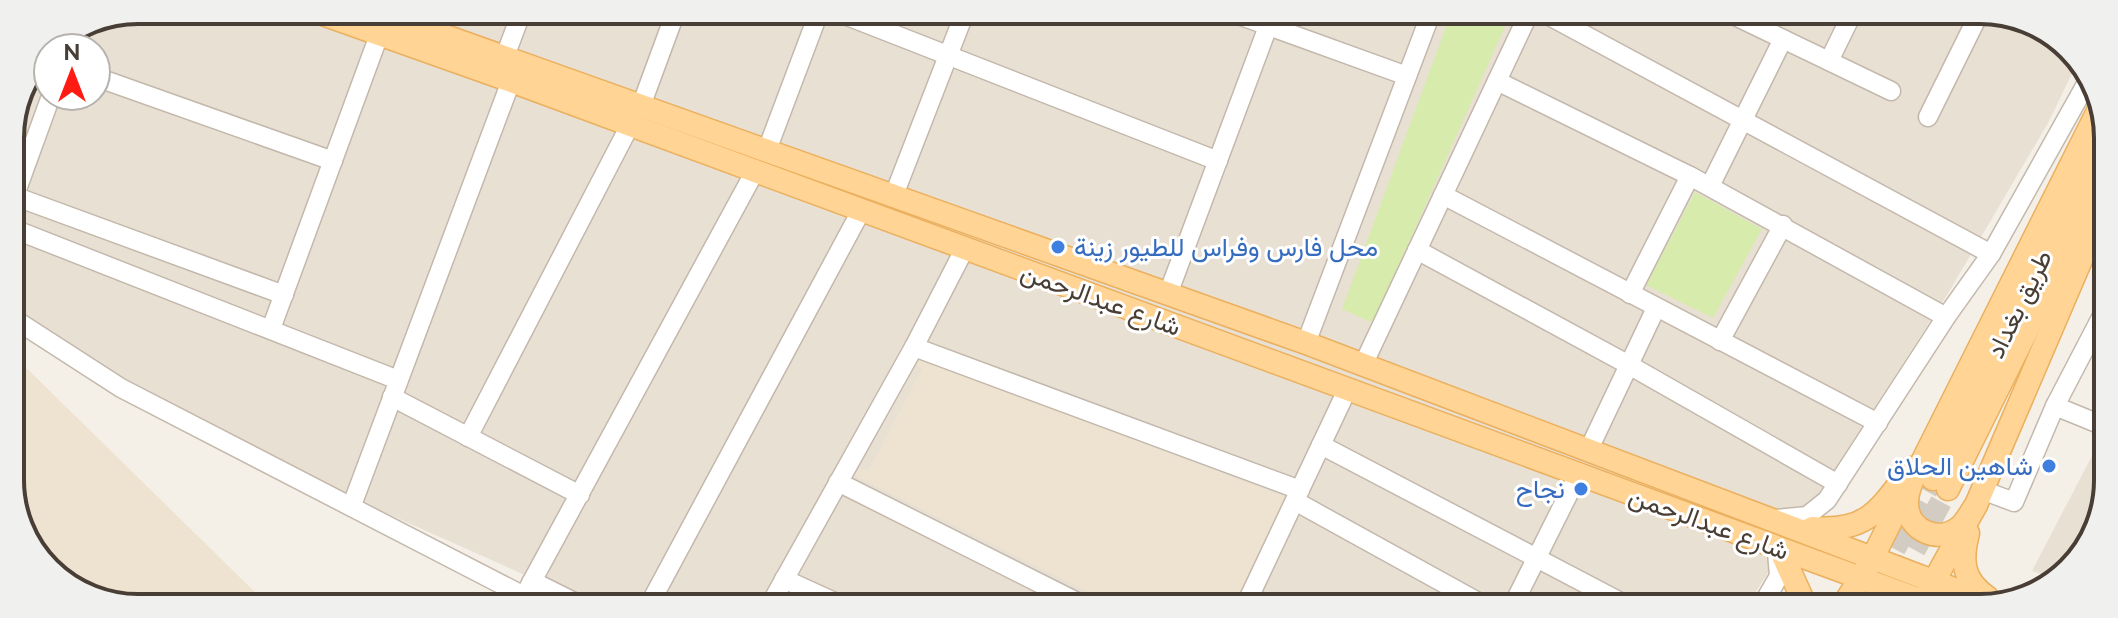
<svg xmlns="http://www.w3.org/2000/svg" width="2118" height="618" viewBox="0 0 2118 618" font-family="Raleway,Vazirmatn,sans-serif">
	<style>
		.residential { fill: #e9e0d4; fill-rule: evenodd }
		.education { fill: #eee2d0 }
		.green { fill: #d7ebad }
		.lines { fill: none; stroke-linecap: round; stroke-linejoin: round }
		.major-tunnel { stroke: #d2ccc3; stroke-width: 22; stroke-dasharray: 22 11; stroke-linecap: butt }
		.minor-casing { stroke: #c3b8ab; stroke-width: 21 }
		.major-casing { stroke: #ebb05e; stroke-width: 25 }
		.minor { stroke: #fff; stroke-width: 18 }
		.major { stroke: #ffd495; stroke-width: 22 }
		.shop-dot { fill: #3f7fe0; stroke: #fff; stroke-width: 3 }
		.labels { text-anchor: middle; stroke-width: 6; stroke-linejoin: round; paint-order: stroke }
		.shop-label { font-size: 26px; fill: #366cbe; stroke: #fff; text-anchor: end }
		.street-label { font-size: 26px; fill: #483e35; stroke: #fff }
		.rim { fill: none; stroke: #483e35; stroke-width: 4 }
	</style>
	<rect width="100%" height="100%" fill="#f4efe7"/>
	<!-- residential -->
	<g class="residential">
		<path d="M138,10l1875,4 63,39 3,6 -31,64 -101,172 -201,312 -1154,-2 -244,-109 -224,-118 -113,-72 -1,-176 38,-83zM48,48h48v48h-48z"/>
		<path d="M2104,433v80l-45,67 -27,-9z"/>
	</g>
	<!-- education -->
	<g class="education">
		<path d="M12,354l255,250h-162l-58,-34 -34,-65z"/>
		<path d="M918,357l370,141 -52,108h-120l-262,-131 3,-6 12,1 53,-101 -8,-6z"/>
	</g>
	<!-- green -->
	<g class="green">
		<path d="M1451,13h60l-138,310 -31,-14z"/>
		<path d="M1695,192l67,37 -49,89 -67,-33z"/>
	</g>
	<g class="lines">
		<!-- major-tunnel -->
		<g class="major-tunnel">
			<path d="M1863,607l70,-128"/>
			<path d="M1883,608l65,-119"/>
		</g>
		<!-- minor casing -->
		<g class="minor-casing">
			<g id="minor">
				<path d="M837,12l381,149"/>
				<path d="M1230,12l177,64"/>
				<path d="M1544,13l447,241"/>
				<path d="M1731,14l160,77"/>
				<path d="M68,48l4,-11"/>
				<path d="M504,59l18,-48"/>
				<path d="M1829,61l23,-47"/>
				<path d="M96,77l237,84"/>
				<path d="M1497,81l193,95 256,141"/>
				<path d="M641,106l35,-95"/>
				<path d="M1928,117l51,-103"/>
				<path d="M767,150l52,-138"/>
				<path d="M1710,186l73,-147"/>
				<path d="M894,195l71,-183"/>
				<path d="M1443,195l435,228"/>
				<path d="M14,196l270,99"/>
				<path d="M11,206l40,-110"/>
				<path d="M11,228l387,152"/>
				<path d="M1417,250l212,115 209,119"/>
				<path d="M1168,294l105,-281"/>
				<path d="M1630,294l60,-118"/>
				<path d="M11,317l110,71 403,208 230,-423"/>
				<path d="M271,329l108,-294"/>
				<path d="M1720,341l63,-116"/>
				<path d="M1306,343l125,-330"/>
				<path d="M914,347l386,143"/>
				<path d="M1363,365l166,-352"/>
				<path d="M392,397l188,98"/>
				<path d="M2055,406l49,20"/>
				<path d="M468,437l161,-310"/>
				<path d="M1321,445l309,162"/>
				<path d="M1589,449l67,-141"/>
				<path d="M838,482l247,124"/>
				<path d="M1982,490l32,12 41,-96 50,-96"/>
				<path d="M1295,501l192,106"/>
				<path d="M352,505l159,-424"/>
				<path d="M1776,519l31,-3 20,-16 119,-183 45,-63 98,-175"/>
				<path d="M784,579l57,26"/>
				<path d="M532,581l48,24"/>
				<path d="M1250,596l19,10"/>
				<path d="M649,605l212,-394"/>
				<path d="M770,605l144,-258 51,-99"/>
				<path d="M1245,606l102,-216"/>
				<path d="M1512,607l66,-132"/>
				<path d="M1761,607l18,-31 -2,-24"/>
			</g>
		</g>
		<!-- major casing -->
		<g class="major-casing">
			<g id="major">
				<path d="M311,10l200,71 1431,527"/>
				<path d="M375,11l931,332 690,262"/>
				<path d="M1933,479l172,-348"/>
				<path d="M1948,489l157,-316"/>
				<path d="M1976,505c-5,7 -9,15 -15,21 -21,19 -54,5 -54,-23 0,-15 8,-28 15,-41l179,-357"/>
				<path d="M1812,528c56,5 68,-19 99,-60"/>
				<path d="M1968,533c-7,27 -6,47 19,64"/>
				<path d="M1780,549l26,58"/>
				<path d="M1928,592l48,-87 129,-301"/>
				<path d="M1842,607l28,-44 36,-72"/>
			</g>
		</g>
		<!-- minor -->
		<use href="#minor" class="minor"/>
		<!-- major -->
		<use href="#major" class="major"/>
	</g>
	<!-- markers -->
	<g class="shop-dot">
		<circle cx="1058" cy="247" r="8"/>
		<circle cx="2049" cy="466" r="8"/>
		<circle cx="1581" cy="489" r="8"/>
	</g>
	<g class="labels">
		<!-- shop labels -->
		<g class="shop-label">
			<text x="1074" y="256" text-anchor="start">محل فارس وفراس للطيور زينة</text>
			<text x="2033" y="475">شاهين الحلاق</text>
			<text x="1565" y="498">نجاح</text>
		</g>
		<!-- street labels -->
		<g class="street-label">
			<text transform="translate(1101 299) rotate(20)" y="9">شارع عبدالرحمن</text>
			<text transform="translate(2019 304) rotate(-64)" y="9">طريق بغداد</text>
			<text transform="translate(1709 523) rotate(20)" y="9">شارع عبدالرحمن</text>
		</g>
	</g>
	<!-- crop -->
	<path d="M0 0H2118V618H0ZM138 24H1980A114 114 0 0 1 2094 138V480A114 114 0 0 1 1980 594H138A114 114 0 0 1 24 480V138A114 114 0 0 1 138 24Z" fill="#f0f0ef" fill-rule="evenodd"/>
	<path class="rim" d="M138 24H1980A114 114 0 0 1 2094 138V480A114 114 0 0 1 1980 594H138A114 114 0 0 1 24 480V138A114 114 0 0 1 138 24Z"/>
	<!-- north arrow -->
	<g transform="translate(72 72)"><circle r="38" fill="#ffffff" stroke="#b6b2ae" stroke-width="2"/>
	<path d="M0-6L14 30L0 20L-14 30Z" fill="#ff1a13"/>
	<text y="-12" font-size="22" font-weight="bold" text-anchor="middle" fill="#483e35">N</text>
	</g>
</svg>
